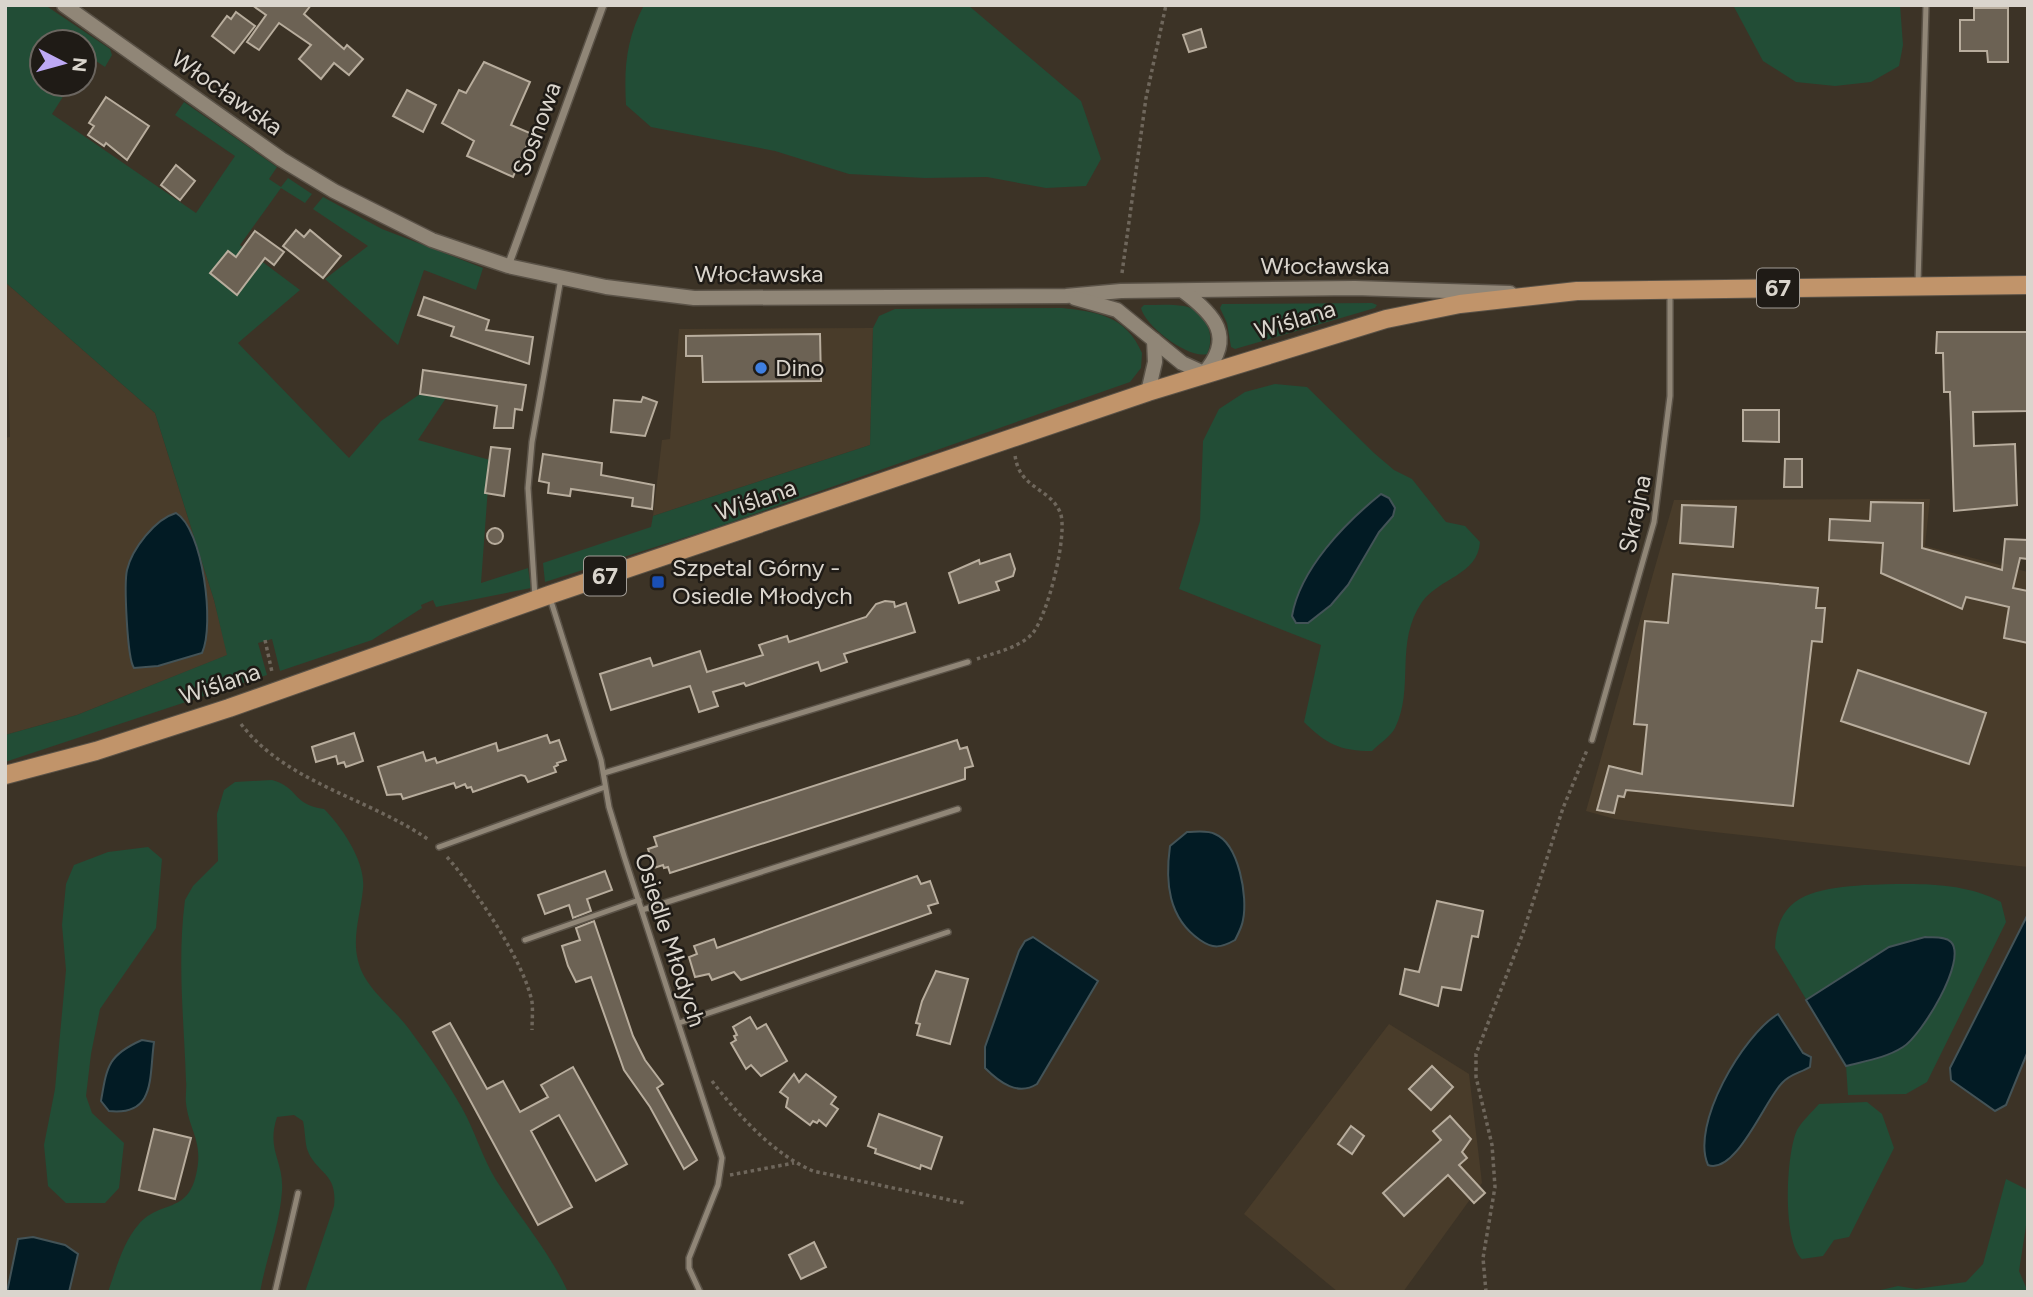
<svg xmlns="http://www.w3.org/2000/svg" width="2033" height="1297" viewBox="0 0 2033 1297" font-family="Figtree,sans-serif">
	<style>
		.built { fill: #493c2a }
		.green { fill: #224d36 }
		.water { fill: #021b24; stroke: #435357; stroke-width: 2 }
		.building { fill: #6c6254; stroke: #b8ad9d; stroke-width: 2 }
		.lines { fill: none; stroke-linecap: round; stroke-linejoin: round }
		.lane-casing { stroke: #5a5247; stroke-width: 8 }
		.street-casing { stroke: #5a5247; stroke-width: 10 }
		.secondary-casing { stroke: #5a5247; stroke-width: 17 }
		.primary-casing { stroke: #5a5247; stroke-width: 20 }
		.path { stroke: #6f675c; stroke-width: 3.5; stroke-dasharray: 3.5 3.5; stroke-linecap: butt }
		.lane { stroke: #908677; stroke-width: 5 }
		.street { stroke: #908677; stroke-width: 7 }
		.secondary { stroke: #908677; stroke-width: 14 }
		.primary { stroke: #c1946a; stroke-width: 18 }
		.shop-dot { fill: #3f7fe0; stroke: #1f1b16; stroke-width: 2.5 }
		.transit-dot { fill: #1a4fb4; stroke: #1f1b16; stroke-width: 2.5 }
		.labels { text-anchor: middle; stroke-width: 5; stroke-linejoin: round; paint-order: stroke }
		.shield { fill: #1f1b16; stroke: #a29d96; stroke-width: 2 }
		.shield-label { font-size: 23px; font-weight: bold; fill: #dad5cd }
		.street-label { font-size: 24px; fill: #dad5cd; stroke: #1f1b16 }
		.poi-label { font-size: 24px; fill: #dad5cd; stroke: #1f1b16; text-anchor: start }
	</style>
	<rect width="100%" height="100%" fill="#3c3326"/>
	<!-- built -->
	<g class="built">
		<path d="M5,282l150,131 59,187 14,55 -151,60 -72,20v-297l5,-1z"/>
		<path d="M873,328l-3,117 -217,71 9,-76 8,-1 9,-110z"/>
		<path d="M1930,499l-5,47 103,26v295l-332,-37 -81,-11 -29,-8 88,-311z"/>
		<path d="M1389,1024l80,50 13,109 -79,109h-65l-94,-78z"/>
	</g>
	<!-- green -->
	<g class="green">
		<path d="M5,5h40l65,44 2,6 -7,12 -15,-10 -6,8v-23h-42v42h29l-19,30 144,99 39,-57 -60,-41 9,-13 93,65 -8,12 12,8 7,-9 24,16 -7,9 -24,-15 -41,57 60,45 -62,53 111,115 32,-37 39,-27 26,4 -28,42 72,20 -9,123 47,-15 3,20 -95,19 -3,-7 -12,5 1,3 -50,32 -92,31 -8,-32 -14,4 9,32 -262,87v-27l72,-20 150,-60 -13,-55 -59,-187 -150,-131z"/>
		<path d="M644,5h324l113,96 20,58 -15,27 -40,2 -59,-11 -62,1 -76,-4 -74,-23 -124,-24 -25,-22c-2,-38 0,-65 18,-100z"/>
		<path d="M1733,5h167l3,40 -4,21 -28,16 -36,4 -39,-4 -33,-21z"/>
		<path d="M323,197l59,32 101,39 -7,22 -52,-20 -26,75 -73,-66 43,-33 -55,-37z"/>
		<path d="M1372,303l5,2 -2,3 -140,41 -4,-2 -4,-24 -7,-15 2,-4z"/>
		<path d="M1144,305c13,0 27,-1 40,1 22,4 32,30 23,48 -19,5 -62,-28 -66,-46z"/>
		<path d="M1062,308c36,4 64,8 80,45l-1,15 -11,14 -418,147 -167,53 -2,-19 108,-36 2,-11 217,-71 3,-117 6,-12 16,-7z"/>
		<path d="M1275,384l32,3 67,66 20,17 18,9 34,43 19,4 15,16c-2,33 -41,36 -58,60 -28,41 -7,86 -27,126 -4,8 -16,16 -23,23 -32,0 -46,-7 -68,-29l17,-77 -142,-56 21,-68 3,-80 16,-32 26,-17z"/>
		<path d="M272,780c28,8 19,24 52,29 18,18 42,53 39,80 -3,31 -15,57 1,87 11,20 32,35 45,53 18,25 38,52 53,79 13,23 20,49 34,72 24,38 53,71 72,112h-263l29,-86c4,-34 -18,-32 -27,-57 -2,-8 -2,-19 -4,-28l-9,-6 -17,2c-11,34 7,43 5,74 -2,33 -16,68 -22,101h-152c8,-23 15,-50 31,-68 21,-24 48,-10 57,-49 8,-34 -7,-44 -10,-72 -1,-7 1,-15 0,-22 -2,-61 -9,-120 -1,-181l8,-14 25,-25 -1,-47 7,-24 11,-8z"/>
		<path d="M148,847l14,12 -6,69 -56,81 -9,45 -5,42 6,17 32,30 -5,45 -14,15h-39l-18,-17 -4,-41 11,-56 11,-119 -4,-45 4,-41 8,-19 34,-13z"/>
		<path d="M1864,885c45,-1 96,-5 137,17l5,20 -79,160 -21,12 -58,1 -2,-30 -71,-117c2,-56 44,-59 89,-63z"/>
		<path d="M1867,1102l15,12 12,34 -45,89 -15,3 -11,16 -21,3c-20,-19 -16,-105 -5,-129 5,-9 15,-18 22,-26z"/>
		<path d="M2006,1179l22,11v23l-9,58 9,21h-156l26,-6 18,3 50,-7 17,-18z"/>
	</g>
	<!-- water -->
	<g class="water">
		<path d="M1381,494l8,4 6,10 -2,8 -14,16 -31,53 -17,20 -23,18h-12l-4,-7c8,-47 53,-93 89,-122z"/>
		<path d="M176,513c27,16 39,112 26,140l-44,13 -24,2c-7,-10 -10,-85 -7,-98 5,-21 28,-51 49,-57z"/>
		<path d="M1187,832c9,0 20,-2 28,2 24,10 33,63 28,86 -1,7 -5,14 -8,20 -14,8 -22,9 -35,0 -32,-22 -35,-58 -30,-94z"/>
		<path d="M2028,914v137l-22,54 -11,6 -44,-31 -1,-12z"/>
		<path d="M1033,937l65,44 -61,103c-19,12 -37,-1 -52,-16v-21l34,-96 6,-10z"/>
		<path d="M1925,937c8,1 20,-1 26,5 17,18 -30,94 -48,105 -17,11 -38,14 -57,19l-40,-66 83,-53z"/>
		<path d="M1778,1014l25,39 8,4 -1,10c-10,6 -20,7 -28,16 -17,17 -46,92 -74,82 -18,-40 35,-130 70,-151z"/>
		<path d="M142,1040l12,2c-5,35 2,74 -45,69l-8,-10c6,-35 7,-46 41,-61z"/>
		<path d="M33,1237l32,8 13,9 -9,38h-62l11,-53z"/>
	</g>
	<!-- building -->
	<g class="building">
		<path d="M252,5h59l-7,9 40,35 3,-4 16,14 -14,16 -15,-12 -13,16 -22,-20 12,-14 -32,-22 -20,27 -12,-8 19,-27z"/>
		<path d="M1974,8h34v54h-20l-1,-11h-27v-31h14z"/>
		<path d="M236,12l19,14 -21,27 -22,-17 15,-20 4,3z"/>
		<path d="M1201,29l5,18 -17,5 -6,-17z"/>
		<path d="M484,62l46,20 -19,43 21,9 -19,43 -46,-21 7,-15 -32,-18 17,-33 7,3z"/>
		<path d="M407,90l29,15 -13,27 -30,-16z"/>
		<path d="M106,97l43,29 -22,34 -21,-17 -2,3 -16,-11 6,-9 -5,-3z"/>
		<path d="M176,165l19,16 -15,19 -19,-15z"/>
		<path d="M296,230l8,7 6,-7 31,26 -18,22 -40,-32z"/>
		<path d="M255,231l29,21 -10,13 -9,-7 -28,37 -27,-22 18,-22 8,6z"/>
		<path d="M424,297l65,23 -3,10 47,7 -4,27 -78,-28 3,-9 -36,-12z"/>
		<path d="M1937,332h91v79l-55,1 1,34 41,-2 2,61 -63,6 -4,-119h-6l-1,-39h-7z"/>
		<path d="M820,334l1,47 -118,1 -1,-26h-16v-20z"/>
		<path d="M423,370l103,15 -4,25 -7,-1 -2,19h-19l3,-22 -77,-12z"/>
		<path d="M643,397l14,5 -12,34 -34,-4 3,-32 27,2z"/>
		<path d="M1743,410h36v32l-36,-1z"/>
		<path d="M491,447l19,2 -6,47 -19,-3z"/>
		<path d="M543,454l59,9 -1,12 53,10 -2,24 -20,-3 1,-8 -62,-9 -1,7 -22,-3 1,-10 -10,-2z"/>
		<path d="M1785,459h17v28h-18z"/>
		<path d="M1871,502l52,1 -1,45 80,22 3,-31 23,1v19l-8,-1 -7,30 15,3v52l-24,-5 5,-31 -43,-10 -4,12 -81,-36 2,-30 -54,-3 1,-21 40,2z"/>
		<path d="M1682,505l54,2 -3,40 -53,-4z"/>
		<circle cx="495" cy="536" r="8"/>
		<path d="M1010,554l5,15 -2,7 -17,6 3,8 -40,13 -10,-30 30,-13 1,4z"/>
		<path d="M1673,574l145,14 -2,20h9l-3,34 -10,-1 -19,165 -167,-16 -2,7 -6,-1 -4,17 -17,-3 12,-44 33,8 5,-49 -13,-1 11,-103 23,2z"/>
		<path d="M885,601l9,1 1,5 11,-4 9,29 -71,22 3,8 -26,9 -3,-9 -72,24 -2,-3 -31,9 5,14 -19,6 -9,-26 -79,24 -11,-36 50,-16 3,8 47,-15 7,21 56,-17 -4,-10 28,-9 2,6 77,-25 10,-13z"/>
		<path d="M1858,670l128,43 -17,51 -128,-43z"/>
		<path d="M354,733l9,28 -17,6 -2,-5 -6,2 -2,-8 -20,6 -4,-15z"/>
		<path d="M547,735l3,8 9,-3 7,20 -9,3 1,2 -4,2 2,5 -28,10 -3,-6 -4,-1 -48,17 -2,-5 -4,1 -2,-4 -9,4 -2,-5 -51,16 -2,-5 -14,1 -9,-28 45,-15 3,9 9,-3 2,5 59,-20 2,8z"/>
		<path d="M957,740l3,9 7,-2 6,19 -8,2v11l-295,94 -2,-6 -4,1 -1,-3 -9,3 -6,-19 9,-3 -3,-9z"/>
		<path d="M605,871l7,19 -25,9 4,12 -18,7 -4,-13 -24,9 -7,-19z"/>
		<path d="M917,876l4,8 9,-3 8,22 -10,3 3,7 -190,67 -7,-8 -22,8 -3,-6 -14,3 -6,-20 8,-3 -3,-8 20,-7 3,9z"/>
		<path d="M1437,901l46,10 -5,26 -6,-1 -11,54 -19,-3 -4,19 -38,-12 5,-25 14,3z"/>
		<path d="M594,921l39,115 12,24 18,24 -6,4 40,72 -13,9 -34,-62 -26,-37 -33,-93 -15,5 -8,-16 -6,-20 18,-6 -4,-12z"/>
		<path d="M936,971l32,8 -18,65 -33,-9 3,-11 -4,-1 6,-22z"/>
		<path d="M750,1017l7,12 9,-5 21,37 -26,15 -10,-11 -5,4 -15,-26 5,-3 -2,-4 3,-1 -4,-8z"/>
		<path d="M450,1023l37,66 16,-8 17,31 28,-15 -7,-12 32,-18 54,97 -31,17 -37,-66 -28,16 41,76 -34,18 -105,-193z"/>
		<path d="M1432,1066l21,21 -22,23 -22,-21z"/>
		<path d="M794,1074l5,8 7,-8 30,23 -5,7 7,5 -12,17 -7,-6 -2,3 -4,-2 -3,4 -24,-18 2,-9 -8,-6z"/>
		<path d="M879,1114l63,23 -11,32 -10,-4 -1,4 -45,-16 1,-4 -8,-3z"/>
		<path d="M1450,1116l21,23 -9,13 5,6 -8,7 26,28 -11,10 -26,-28 -44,41 -21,-23 58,-53 -8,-9z"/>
		<path d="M1351,1126l13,10 -12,18 -14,-10z"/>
		<path d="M154,1129l37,9 -16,61 -36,-9z"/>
		<path d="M814,1242l12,25 -25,12 -12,-24z"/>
	</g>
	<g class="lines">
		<!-- lane casing -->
		<g class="lane-casing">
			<g id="lane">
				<path d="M1918,283l8,-278"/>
				<path d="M535,597l-7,-109 4,-46 29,-164"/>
				<path d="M550,598l51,162 8,47 15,49 98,302 -4,27 -29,73v10l11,24"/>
				<path d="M1592,740l62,-218 16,-126v-103"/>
				<path d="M604,773l364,-111"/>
				<path d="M439,847l166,-60"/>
				<path d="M642,910l316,-101"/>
				<path d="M525,940l114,-40"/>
				<path d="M679,1023l269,-91"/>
				<path d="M275,1292l23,-99"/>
			</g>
		</g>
		<!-- street casing -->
		<g class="street-casing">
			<path id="street" d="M508,266l95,-261"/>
		</g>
		<!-- secondary casing -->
		<g class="secondary-casing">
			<g id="secondary">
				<path d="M64,5l217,154 53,32 98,49 76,26 98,21 88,11 372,-2 55,-5 234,-3 155,5"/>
				<path d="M1075,298l42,12 65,53 22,10c32,-36 10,-59 -21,-82"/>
				<path d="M1148,392l7,-30 -1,-22"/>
			</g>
		</g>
		<!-- primary casing -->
		<g class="primary-casing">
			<path id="primary" d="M5,775l91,-24 133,-43 320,-113 599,-203 238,-73 74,-15 117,-13 451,-6"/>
		</g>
		<!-- path -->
		<g class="path">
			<path d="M1122,273l24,-175 20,-93"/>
			<path d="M265,640l7,32"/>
			<path d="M977,659c17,-6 41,-11 54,-24 16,-15 38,-103 29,-123 -11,-25 -41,-23 -45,-57"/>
			<path d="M241,724c45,59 128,74 188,116"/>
			<path d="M447,857c28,32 77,104 85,145 1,9 0,19 0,28"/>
			<path d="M712,1081c26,34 61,73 101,90l151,32"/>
			<path d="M730,1175l64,-12"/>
			<path d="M1486,1292l-3,-34 12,-71 -3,-42 -16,-68v-23l47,-121 40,-125 24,-58"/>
		</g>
		<!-- lane -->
		<use href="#lane" class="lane"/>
		<!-- street -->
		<use href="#street" class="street"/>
		<!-- secondary -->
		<use href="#secondary" class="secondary"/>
		<!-- primary -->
		<use href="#primary" class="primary"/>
	</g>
	<!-- markers -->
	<circle class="shop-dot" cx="761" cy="368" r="7"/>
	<rect class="transit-dot" x="651" y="575" width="14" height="14" rx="3.5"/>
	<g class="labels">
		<!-- shield labels -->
		<g class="shield">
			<rect x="1757" y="268.5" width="42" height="39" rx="5"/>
			<rect x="584" y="556.5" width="42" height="39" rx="5"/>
		</g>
		<g class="shield-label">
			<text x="1778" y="296">67</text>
			<text x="605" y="584">67</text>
		</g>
		<!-- street labels -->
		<g class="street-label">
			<text transform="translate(227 93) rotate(35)" y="8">Włocławska</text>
			<text transform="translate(537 129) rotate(-70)" y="8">Sosnowa</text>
			<text x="1325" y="274">Włocławska</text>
			<text x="759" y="282">Włocławska</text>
			<text transform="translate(1295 320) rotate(-17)" y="8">Wiślana</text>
			<text transform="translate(756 500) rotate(-19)" y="8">Wiślana</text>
			<text transform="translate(1635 514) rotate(-78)" y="8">Skrajna</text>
			<text transform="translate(220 684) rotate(-19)" y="8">Wiślana</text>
			<text transform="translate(670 940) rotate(72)" y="8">Osiedle Młodych</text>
		</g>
		<!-- poi labels -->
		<g class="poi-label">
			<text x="775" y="376">Dino</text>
			<text x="672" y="576">Szpetal Górny -<tspan x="672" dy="28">Osiedle Młodych</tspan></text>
		</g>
	</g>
	<!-- border -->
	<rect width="2033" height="1297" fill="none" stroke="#dad5cd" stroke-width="14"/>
	<!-- north arrow -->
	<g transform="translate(63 63) rotate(96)"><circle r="33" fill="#1f1b16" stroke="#6a655f" stroke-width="2"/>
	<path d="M0-5L12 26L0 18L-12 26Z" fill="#bda9f5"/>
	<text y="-10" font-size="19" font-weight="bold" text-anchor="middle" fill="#dad5cd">N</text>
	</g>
</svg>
